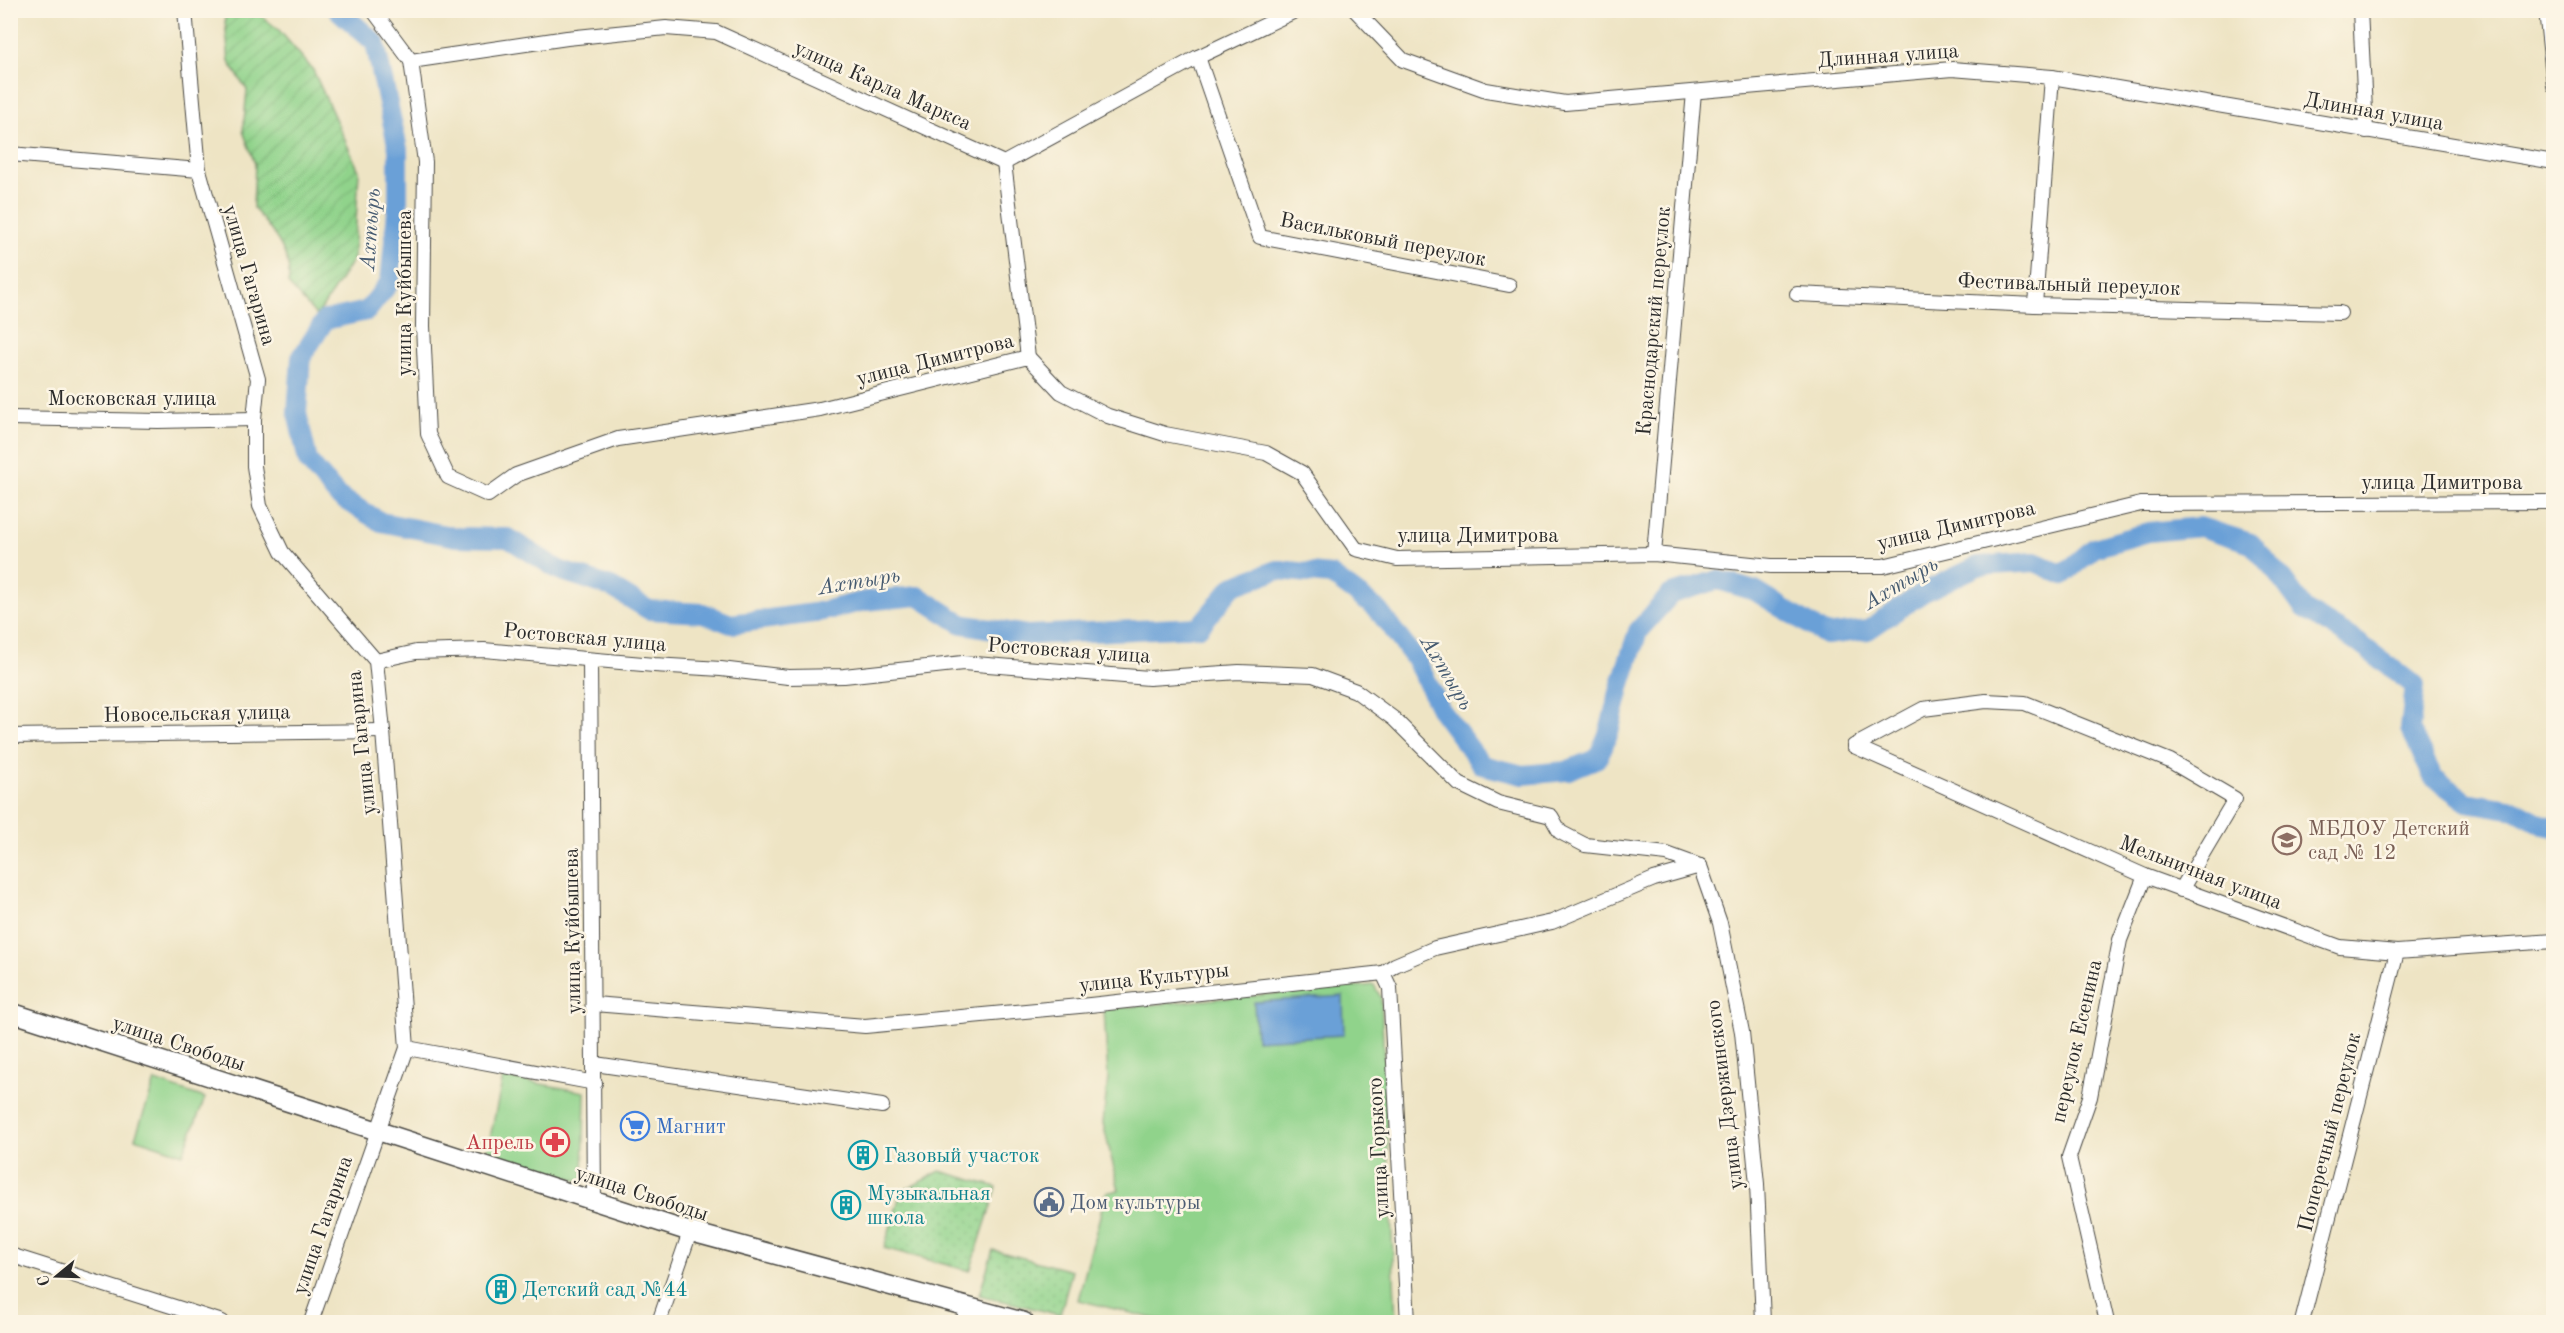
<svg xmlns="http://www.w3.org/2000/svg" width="2564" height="1333" viewBox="0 0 2564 1333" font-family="'Old Standard TT',serif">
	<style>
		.grass { fill: #90d38b; stroke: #5e7f5b; stroke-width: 1.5 }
		.park { fill: url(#park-dots); stroke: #5e7f5b; stroke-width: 1.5 }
		.garden { fill: url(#garden-furrows); stroke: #5e7f5b; stroke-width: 1.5 }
		.water { fill: #6ba0d7; stroke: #4b6681; stroke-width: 1.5 }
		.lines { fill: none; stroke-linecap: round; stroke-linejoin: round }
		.river { stroke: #6ba0d7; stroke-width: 20 }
		.street-casing { stroke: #484742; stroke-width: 16 }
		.secondary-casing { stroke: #484742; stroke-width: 21 }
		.street { stroke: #fff; stroke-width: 14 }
		.secondary { stroke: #fff; stroke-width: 18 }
		.labels { text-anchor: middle; stroke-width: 5; stroke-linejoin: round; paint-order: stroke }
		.street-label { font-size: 21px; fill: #2b2b2b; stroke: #fcf5e5 }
		.education-label { font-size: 21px; fill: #785e54; stroke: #fcf5e5; text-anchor: start }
		.shop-label { font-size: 21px; fill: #366cbe; stroke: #fcf5e5; text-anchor: start }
		.health-label { font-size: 21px; fill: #be3a42; stroke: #fcf5e5; text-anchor: end }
		.culture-label { font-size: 21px; fill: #0d838f; stroke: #fcf5e5; text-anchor: start }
		.service-label { font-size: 21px; fill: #4e5e75; stroke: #fcf5e5; text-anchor: start }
		.water-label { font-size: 22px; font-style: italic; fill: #455a70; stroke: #fcf5e5 }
	</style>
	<defs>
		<pattern id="park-dots" width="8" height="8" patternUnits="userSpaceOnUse" patternTransform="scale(1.5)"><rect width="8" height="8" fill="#90d38b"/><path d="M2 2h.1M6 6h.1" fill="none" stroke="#7cb578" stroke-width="1.8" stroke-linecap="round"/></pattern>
		<pattern id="garden-furrows" width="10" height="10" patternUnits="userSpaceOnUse" patternTransform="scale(1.5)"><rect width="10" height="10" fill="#90d38b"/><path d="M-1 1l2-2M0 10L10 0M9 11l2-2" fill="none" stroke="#7cb578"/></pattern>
	</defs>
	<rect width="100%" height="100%" fill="#fcf5e5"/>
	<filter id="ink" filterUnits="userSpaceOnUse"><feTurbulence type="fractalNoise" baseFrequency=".0167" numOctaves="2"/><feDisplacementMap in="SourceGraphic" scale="12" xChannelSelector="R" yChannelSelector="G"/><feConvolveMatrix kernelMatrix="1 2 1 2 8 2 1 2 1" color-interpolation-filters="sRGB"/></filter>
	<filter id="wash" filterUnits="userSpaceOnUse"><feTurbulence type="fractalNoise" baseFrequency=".008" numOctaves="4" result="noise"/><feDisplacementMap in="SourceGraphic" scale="24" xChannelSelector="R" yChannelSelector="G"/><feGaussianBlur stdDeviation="1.35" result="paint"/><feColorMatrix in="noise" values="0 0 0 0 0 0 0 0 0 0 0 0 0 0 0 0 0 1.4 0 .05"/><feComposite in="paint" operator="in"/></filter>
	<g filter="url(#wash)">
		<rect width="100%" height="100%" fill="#eee4c4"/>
		<!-- grass -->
		<g class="grass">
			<path d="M1374,985l7,13 15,324h-228l-90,-22 28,-107 13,-3 -16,-67 5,-45 -4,-69z"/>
			<path d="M503,1077l82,15 -2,90 -96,-30z"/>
			<path d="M155,1081l50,17 -22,56 -48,-16z"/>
		</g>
		<!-- park -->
		<g class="park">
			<path d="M940,1171l57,16 -27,84 -86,-23 17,-56z"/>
			<path d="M993,1250l79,21 -12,44 -81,-20z"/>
		</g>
		<!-- garden -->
		<path class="garden" d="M224,11h31l24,19 34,40 46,101 -5,87 -37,58 -29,-32c6,-30 -18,-55 -35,-77l2,-43 -12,-33 4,-41 -18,-28z"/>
		<!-- water -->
		<path class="water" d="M1343,996l1,39 -88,5 -2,-38z"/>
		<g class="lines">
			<!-- river -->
			<path class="river" d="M338,10l37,33 23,106v52l-8,81 -23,29 -42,9 -24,38 -4,55 11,48 30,35 43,26 75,15 52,1 51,32 52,17 38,23 54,3 28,11 83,-11 51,-12 53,-5 44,28 66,11 171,-8 34,-41 45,-16 53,5 46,34 39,51 25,50 41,55 41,10 43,-4 32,-13 11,-26 12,-48 17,-53 33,-37 47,-14 37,11 71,44 42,-5 56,-38 54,-26 57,-4 28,13 31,-27 55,-16 51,-5 51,16 29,33 24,33 52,32 59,45 -5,43 23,48 34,25 48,8 28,15 11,2"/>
		</g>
	</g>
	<g filter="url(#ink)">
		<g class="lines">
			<!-- street casing -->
			<g class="street-casing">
				<g id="street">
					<path d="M185,10l14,160 59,209 -4,40v47l6,40 22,46 94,109 7,70 24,317 -96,274"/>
					<path d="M373,10l38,51 156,-23 99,-10 50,4 288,131 194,-106 99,-47"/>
					<path d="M1355,10l48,50 83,30 79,13 387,-34 100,8 502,85"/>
					<path d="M2360,10l6,121"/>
					<path d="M2546,10l8,76"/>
					<path d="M1198,57l62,180 249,48"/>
					<path d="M411,61l14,101 -2,164 5,108 20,43 40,18 28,-20 102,-36 202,-30 208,-52 33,35 47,24 57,18 101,19 36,20 54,76 41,10 257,-5 117,12h112l258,-62 413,-2"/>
					<path d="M10,154l189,16"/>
					<path d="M1004,163l24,194"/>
					<path d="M1797,294l238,11 305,8"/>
					<path d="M2035,305l17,-228"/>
					<path d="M10,418l148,3 96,-2"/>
					<path d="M1654,554l40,-462"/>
					<path d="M590,660l4,542"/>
					<path d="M376,661l40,-9 68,-2 170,15 67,4 67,8 56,-1 119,-13 186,15 90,-6 74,3 43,16 38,28 65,65 39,19 53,13 9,16 25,13 82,9 33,12"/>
					<path d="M10,736l373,-5"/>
					<path d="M1854,746l291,130 195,71 57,5 157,-11"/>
					<path d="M1854,746l69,-37 63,-8 39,2 145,58 65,38 -54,91"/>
					<path d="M1700,866l20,57 22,109 15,152 6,138"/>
					<path d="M1383,973l7,15 18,334"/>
					<path d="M594,1004l271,22 225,-21 293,-32 12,-8 40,-17 117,-26 102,-43 46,-13"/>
					<path d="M407,1048l188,35"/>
					<path d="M595,1064l287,42"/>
					<path d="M10,1255l212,67"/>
					<path d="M659,1322l31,-90"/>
					<path d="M963,1322l5,-15"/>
					<path d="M2107,1322l-38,-165 21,-60 30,-157 25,-64"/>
					<path d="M2302,1322l95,-370"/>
				</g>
			</g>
			<!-- secondary casing -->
			<g class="secondary-casing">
				<path id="secondary" d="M10,1012l674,218 340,92"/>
			</g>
			<!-- street -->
			<use href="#street" class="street"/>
			<!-- secondary -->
			<use href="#secondary" class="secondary"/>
		</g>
	</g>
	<!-- icons -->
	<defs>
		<g id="school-ring" transform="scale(1.5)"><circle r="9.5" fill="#fcf5e5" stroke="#8d6e63" stroke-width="1.5"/><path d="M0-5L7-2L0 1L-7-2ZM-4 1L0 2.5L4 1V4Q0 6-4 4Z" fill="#8d6e63"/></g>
		<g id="supermarket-ring" transform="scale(1.5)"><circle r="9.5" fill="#fcf5e5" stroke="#3f7fe0" stroke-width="1.5"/><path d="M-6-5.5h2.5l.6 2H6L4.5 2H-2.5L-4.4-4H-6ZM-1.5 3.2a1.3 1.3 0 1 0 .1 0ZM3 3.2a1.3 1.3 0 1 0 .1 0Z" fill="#3f7fe0"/></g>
		<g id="pharmacy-ring" transform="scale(1.5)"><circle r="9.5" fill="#fcf5e5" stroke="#e0444e" stroke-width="1.5"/><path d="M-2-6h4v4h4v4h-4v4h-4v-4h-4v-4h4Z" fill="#e0444e"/></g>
		<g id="building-ring" transform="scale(1.5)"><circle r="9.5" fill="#fcf5e5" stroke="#0f9aa8" stroke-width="1.5"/><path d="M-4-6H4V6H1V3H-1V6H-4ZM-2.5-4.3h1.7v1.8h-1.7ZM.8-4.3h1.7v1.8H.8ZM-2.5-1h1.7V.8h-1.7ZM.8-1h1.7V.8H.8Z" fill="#0f9aa8"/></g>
		<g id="civic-ring" transform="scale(1.5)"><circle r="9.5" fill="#fcf5e5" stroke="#5c6f8a" stroke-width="1.5"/><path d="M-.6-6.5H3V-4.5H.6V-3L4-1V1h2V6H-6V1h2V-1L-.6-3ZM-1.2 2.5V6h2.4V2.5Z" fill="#5c6f8a"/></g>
	</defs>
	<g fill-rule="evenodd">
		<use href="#school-ring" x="2287" y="840"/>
		<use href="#supermarket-ring" x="635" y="1126"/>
		<use href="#pharmacy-ring" x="555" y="1142"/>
		<use href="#building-ring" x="863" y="1155"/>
		<use href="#civic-ring" x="1049" y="1202"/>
		<use href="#building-ring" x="846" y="1205"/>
		<use href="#building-ring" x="501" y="1289"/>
	</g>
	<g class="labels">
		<!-- street labels -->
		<g class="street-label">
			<text transform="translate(1888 55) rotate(-4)" y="7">Длинная улица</text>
			<text transform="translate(883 85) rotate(24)" y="7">улица Карла Маркса</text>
			<text transform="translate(2374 111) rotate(10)" y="7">Длинная улица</text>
			<text transform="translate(1383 239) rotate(11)" y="7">Васильковый переулок</text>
			<text transform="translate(250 275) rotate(74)" y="7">улица Гагарина</text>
			<text transform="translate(2069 284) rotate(2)" y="7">Фестивальный переулок</text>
			<text transform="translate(404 293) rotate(-90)" y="7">улица Куйбышева</text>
			<text transform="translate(1653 321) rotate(-85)" y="7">Краснодарский переулок</text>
			<text transform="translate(935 359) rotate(-14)" y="7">улица Димитрова</text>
			<text x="132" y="405">Московская улица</text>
			<text x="2442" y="489">улица Димитрова</text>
			<text transform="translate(1956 525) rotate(-13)" y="7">улица Димитрова</text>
			<text x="1478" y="542">улица Димитрова</text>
			<text transform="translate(585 637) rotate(5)" y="7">Ростовская улица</text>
			<text transform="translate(1069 650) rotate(4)" y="7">Ростовская улица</text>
			<text transform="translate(197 713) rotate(-1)" y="7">Новосельская улица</text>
			<text transform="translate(361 743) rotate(-96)" y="7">улица Гагарина</text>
			<text transform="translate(2201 872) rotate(21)" y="7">Мельничная улица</text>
			<text transform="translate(572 931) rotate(-91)" y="7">улица Куйбышева</text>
			<text transform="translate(1154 977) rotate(-6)" y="7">улица Культуры</text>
			<text transform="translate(2076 1041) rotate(-77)" y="7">переулок Есенина</text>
			<text transform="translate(179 1043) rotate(18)" y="7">улица Свободы</text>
			<text transform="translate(1724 1095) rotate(-97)" y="7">улица Дзержинского</text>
			<text transform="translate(2329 1132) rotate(-76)" y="7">Поперечный переулок</text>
			<text transform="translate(1378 1148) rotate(-93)" y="7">улица Горького</text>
			<text transform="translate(642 1193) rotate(18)" y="7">улица Свободы</text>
			<text transform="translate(322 1225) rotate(-71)" y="7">улица Гагарина</text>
		</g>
		<!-- education labels -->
		<g class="education-label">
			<text x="2308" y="835">МБДОУ Детский<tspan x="2308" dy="24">сад № 12</tspan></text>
		</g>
		<!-- shop labels -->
		<g class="shop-label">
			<text x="656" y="1133">Магнит</text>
		</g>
		<!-- health labels -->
		<g class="health-label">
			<text x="534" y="1149">Апрель</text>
		</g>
		<!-- culture labels -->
		<g class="culture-label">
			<text x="884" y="1162">Газовый участок</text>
			<text x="867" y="1200">Музыкальная<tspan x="867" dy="24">школа</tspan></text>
			<text x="522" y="1296">Детский сад №44</text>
		</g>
		<!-- service labels -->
		<g class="service-label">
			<text x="1070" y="1209">Дом культуры</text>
		</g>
		<!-- water labels -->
		<g class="water-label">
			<text transform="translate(369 229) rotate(-86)" y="8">Ахтырь</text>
			<text transform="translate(859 580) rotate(-9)" y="8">Ахтырь</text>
			<text transform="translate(1900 582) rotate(-31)" y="8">Ахтырь</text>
			<text transform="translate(1448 672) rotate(59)" y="8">Ахтырь</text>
		</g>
	</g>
	<!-- margin -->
	<rect width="2564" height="1333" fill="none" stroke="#fcf5e5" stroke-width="36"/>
	<!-- north arrow -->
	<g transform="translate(57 1276) rotate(251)" stroke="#fcf5e5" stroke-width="4.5" paint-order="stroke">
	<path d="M0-4.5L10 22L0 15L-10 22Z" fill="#2b2b2b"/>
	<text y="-9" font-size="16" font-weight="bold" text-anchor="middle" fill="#2b2b2b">С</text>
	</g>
</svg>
